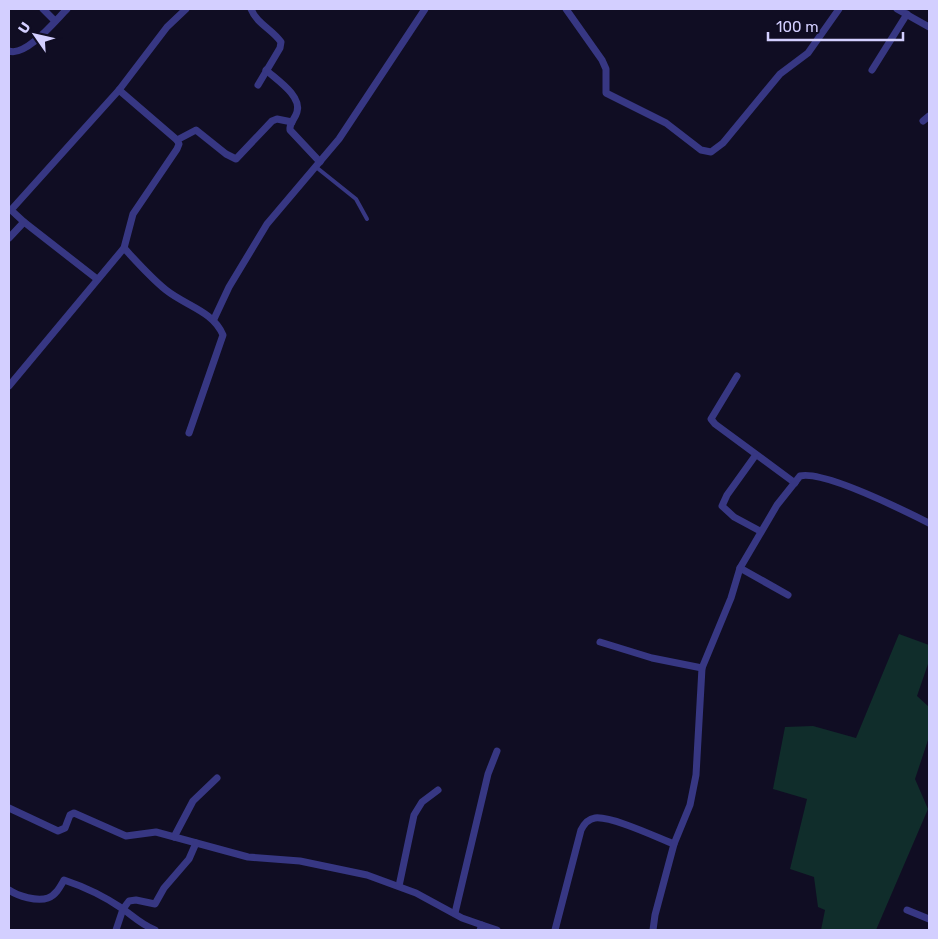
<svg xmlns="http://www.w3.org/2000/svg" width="938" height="939" viewBox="0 0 938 939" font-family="Rubik,sans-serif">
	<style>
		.green { fill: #102d2b }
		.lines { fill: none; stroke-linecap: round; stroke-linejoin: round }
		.lane { stroke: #373783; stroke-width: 4 }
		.street { stroke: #373783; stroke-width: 7 }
	</style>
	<rect width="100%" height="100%" fill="#100d23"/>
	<!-- green -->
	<path class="green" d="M899,634l30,11v16l-12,35 12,11v30l-14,42 13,30 -52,121h-55l4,-20 -7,-3 -4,-30 -24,-8 17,-70 -34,-10 12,-62 28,-1 43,12z"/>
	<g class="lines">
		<!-- lane -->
		<path class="lane" d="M316,167l40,32 11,20"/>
		<!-- street -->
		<g class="street">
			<path d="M43,9l12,12"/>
			<path d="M251,9c6,15 21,20 30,33l-1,6 -22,37"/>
			<path d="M566,9l36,51 4,9v24l60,30 35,27 10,2 12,-9 57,-69 28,-21 31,-44"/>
			<path d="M897,9l32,18"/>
			<path d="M9,51c17,6 46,-30 58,-42"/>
			<path d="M266,70c11,10 36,26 31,42 -2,7 -8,11 -7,18l30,32"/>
			<path d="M872,70l35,-56"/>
			<path d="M923,121l6,-5"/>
			<path d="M177,140l19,-10 30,24 10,5 36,-38 5,-2 15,3"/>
			<path d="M24,222l73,57"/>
			<path d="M9,238l15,-16 -13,-12 108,-120 48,-63 19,-18"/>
			<path d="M124,248c13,14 26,29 42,42 20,16 47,21 57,45l-34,98"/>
			<path d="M214,319l15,-32 38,-63 72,-85 86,-130"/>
			<path d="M737,376l-26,43 4,5 80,59"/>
			<path d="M9,386l115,-138 9,-34 44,-65 2,-5 -2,-4 -58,-50"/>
			<path d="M755,456l-28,39 -5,11 12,11 26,14"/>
			<path d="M740,568l48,27"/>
			<path d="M600,642l52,16 50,10"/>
			<path d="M9,808l49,23 7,-3 5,-13 4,-2 52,23 30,-4 92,25 52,4 67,14 49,18 46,25 20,7"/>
			<path d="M174,837l19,-36 24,-23"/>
			<path d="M399,886l15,-71 8,-13 16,-12"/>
			<path d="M9,890c9,6 28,12 39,8 8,-3 12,-11 16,-18 21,7 40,16 59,29 11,8 19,16 32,21"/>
			<path d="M907,910l22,9"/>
			<path d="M455,913l33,-139 9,-23"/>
			<path d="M116,930l7,-21 6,-8 7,-1 19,4 9,-16 25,-29 7,-16"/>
			<path d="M480,930l2,-5 15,5"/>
			<path d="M555,930l26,-100c3,-6 7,-11 14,-12 17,-2 61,19 79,26"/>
			<path d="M653,930l2,-15 19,-71 16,-39 6,-30 6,-107 29,-70 9,-30 37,-63 23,-29c24,-6 105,35 129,47"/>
		</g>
	</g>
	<!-- border -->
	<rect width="938" height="939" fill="none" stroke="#d3cfff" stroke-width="20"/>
	<!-- north arrow -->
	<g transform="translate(35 35) rotate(304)" stroke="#100d23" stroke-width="4" paint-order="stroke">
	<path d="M0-4L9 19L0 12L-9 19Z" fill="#d3cfff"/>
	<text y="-8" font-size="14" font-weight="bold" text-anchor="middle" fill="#d3cfff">U</text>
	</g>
	<!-- scale -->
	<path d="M768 32v8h135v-8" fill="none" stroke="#d3cfff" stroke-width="2.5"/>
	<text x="776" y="32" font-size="15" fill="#d3cfff" stroke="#100d23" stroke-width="4" paint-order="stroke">100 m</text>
</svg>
